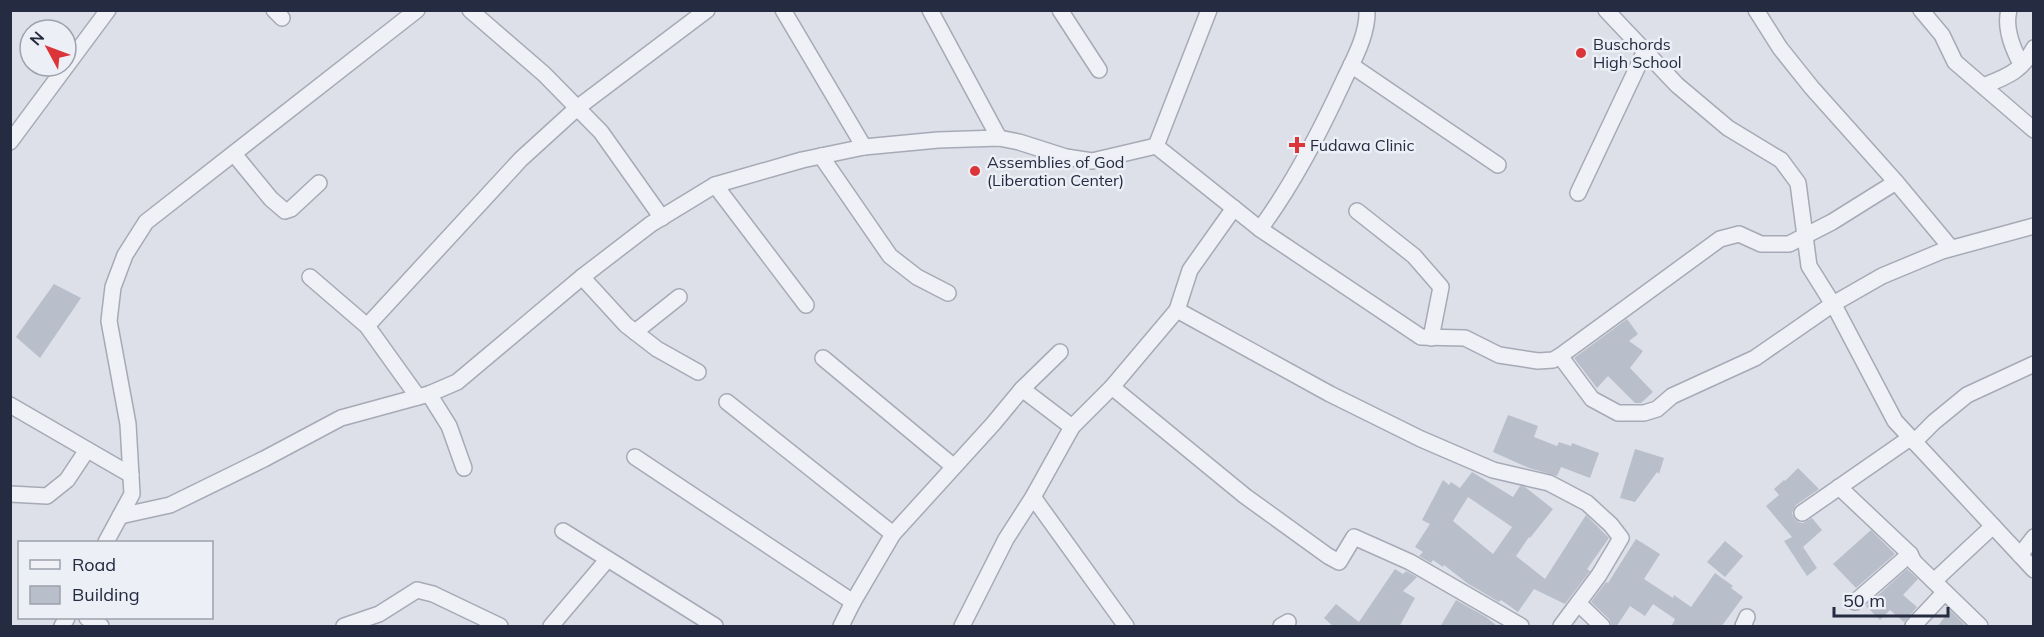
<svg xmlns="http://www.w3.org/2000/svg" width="2044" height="637" viewBox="0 0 2044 637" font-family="Mulish,sans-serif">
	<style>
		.building { fill: #b9becb; fill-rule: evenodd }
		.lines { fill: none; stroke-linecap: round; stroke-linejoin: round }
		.street-casing { stroke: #a6aab6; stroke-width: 18 }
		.street { stroke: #f0f1f6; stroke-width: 15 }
		.poi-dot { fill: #db3439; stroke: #eceff6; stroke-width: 2 }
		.labels { text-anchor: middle; stroke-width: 5; stroke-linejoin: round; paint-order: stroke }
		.poi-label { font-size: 16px; fill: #252b40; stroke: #eceff6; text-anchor: start }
	</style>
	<rect width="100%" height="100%" fill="#dde0e8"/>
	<!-- building -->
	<g class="building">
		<path d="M54,284l27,14 -41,60 -24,-21z"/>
		<path d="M1627,319l11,15 -9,7 14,10 -13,17 23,24 -12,11h-6l-27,-27 -11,12 -23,-30z"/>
		<path d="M1508,415l30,11 -4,11 23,9 2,-4 12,4 1,-3 27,10 -9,25 -29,-11 -4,9 -28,-8 -36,-16z"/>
		<path d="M1635,449l29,9 -5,16 -2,-2 -22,30 -15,-4z"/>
		<path d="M1798,468l21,21 -23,16 -4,8 2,5 4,4 5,1 9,-5 10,12 -19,17 14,21 -10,8 -23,-35 8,-4 -26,-31 13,-11 -5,-6 10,-9 1,1z"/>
		<path d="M1472,472l41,25 7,-11 5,1 28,22 -23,29 -1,-1 -13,19 29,23 41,-64 23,23 -22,31 3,2 -25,33 -31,-15 -16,23 -17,-12 -2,2 -32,-19 -23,-18 -1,2 -10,-7 -2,3 -12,-7 4,-4 -8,-5 15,-23 -8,-4 21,-40 6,5 2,-3 9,6zM1468,497l44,30 -19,27 -40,-33z"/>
		<path d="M1871,530l24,24 -39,34 -23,-24z"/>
		<path d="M1636,539l24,15 -16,25 29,19 1,-3 17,12 24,-34 18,13 -2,2 12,9 -22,30h-50l4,-8 -22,-15 -8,12 -15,-10 -14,21h-4l-3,-8 -18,-17 15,-20 2,1z"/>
		<path d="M1725,541l18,15 -18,21 -18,-15z"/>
		<path d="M1395,569l8,5 3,-3 11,6 -14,14 12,7 -16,29h-65l-10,-9 12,-14 23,18z"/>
		<path d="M1907,569l11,10 -15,16 14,12 -13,15 -14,-12 -10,10 -14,-14z"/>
		<path d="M1456,600l30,17 12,10h-58z"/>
		<path d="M1950,610l17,17h-30z"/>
	</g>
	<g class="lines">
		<!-- street casing -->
		<g class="street-casing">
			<g id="street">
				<path d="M274,10l8,8"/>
				<path d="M470,10l74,64 57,58 61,86"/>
				<path d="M783,10l81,137"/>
				<path d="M930,10l69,128"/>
				<path d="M1060,10l39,60"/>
				<path d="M1606,10l71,75 51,43 53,32 17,23 11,83 27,43 59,112 139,149"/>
				<path d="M1756,10l24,38 32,40 84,94 55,66"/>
				<path d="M1921,10l21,25 13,27 79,68"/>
				<path d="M2009,10c-5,18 4,39 12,54"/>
				<path d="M1351,65l147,100"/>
				<path d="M1983,86c23,-9 38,-14 51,-38"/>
				<path d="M10,142l98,-132"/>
				<path d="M1156,146l104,83 161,108 44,1 34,17 39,6 15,-1 7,-4 160,-117 19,-5 22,10h28l43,-22 64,-40"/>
				<path d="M1156,146l53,-136"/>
				<path d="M234,154l37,45 14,12 6,-2 28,-26"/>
				<path d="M821,156l69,100 27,21 31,16"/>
				<path d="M715,185l91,120"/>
				<path d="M1578,193l67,-142"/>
				<path d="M1357,211l57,45 27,31 -10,51"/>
				<path d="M1260,229c34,-46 60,-97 84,-149 10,-21 24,-46 23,-70"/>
				<path d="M310,277l57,49 51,71"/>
				<path d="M582,277l44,48 31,24 41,23"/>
				<path d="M1177,310l153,84 91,45 72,31 56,13 38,20 24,22 10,13 -22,37 -38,51"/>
				<path d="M367,326l154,-167 56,-51 130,-98"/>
				<path d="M635,332l44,-35"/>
				<path d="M1560,356l32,43 26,14h26l13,-4 15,-13 83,-38 78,-54 49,-28 60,-25 92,-25"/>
				<path d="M823,358l130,108"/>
				<path d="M1112,387l133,109 83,60 11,6 15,-25 56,25 111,64"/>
				<path d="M1022,389l38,-37"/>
				<path d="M429,394l20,32 15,42"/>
				<path d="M727,402l166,132"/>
				<path d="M10,405l121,70"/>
				<path d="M1914,442l20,-20 33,-27 67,-31"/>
				<path d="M635,457l218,145"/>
				<path d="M1839,487l71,67 4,8 66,64"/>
				<path d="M10,494l37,2 20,-16 20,-30"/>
				<path d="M1033,497l93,129"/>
				<path d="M1802,513l108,-75"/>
				<path d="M120,516l50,-11 94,-46 77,-41 88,-24 28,-12 125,-105 69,-53 64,-39 87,-25 62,-13 74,-7 61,-2 20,4 47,15 26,4 64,-15"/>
				<path d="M563,531l152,95"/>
				<path d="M106,542l26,-48 -4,-70 -19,-103 4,-34 12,-32 21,-33 271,-212"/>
				<path d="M2020,555l14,-18"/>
				<path d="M1934,581l59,-55"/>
				<path d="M1855,602l55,-48"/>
				<path d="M1579,604l23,22"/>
				<path d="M87,618l14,8"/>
				<path d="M62,626l5,-8"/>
				<path d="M344,626l35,-12 38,-24 16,4 67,32"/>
				<path d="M551,626l56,-66"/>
				<path d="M841,626l12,-24 40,-68 100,-110 29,-35 50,38"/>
				<path d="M962,626l44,-87 27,-42 39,-70 40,-40 65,-77 13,-40 44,-62"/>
				<path d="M1281,626l7,-4"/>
				<path d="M1743,626l4,-9"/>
				<path d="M1913,626l32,-34"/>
			</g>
		</g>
		<!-- street -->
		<use href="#street" class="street"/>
	</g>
	<!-- markers -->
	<g class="poi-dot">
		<circle cx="1581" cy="53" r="6"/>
		<path d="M1294 136h6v6h6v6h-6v6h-6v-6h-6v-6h6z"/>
		<circle cx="975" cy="171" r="6"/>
	</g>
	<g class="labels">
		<!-- poi labels -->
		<g class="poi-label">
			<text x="1593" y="50">Buschords<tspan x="1593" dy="18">High School</tspan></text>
			<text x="1310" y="151">Fudawa Clinic</text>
			<text x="987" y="168">Assemblies of God<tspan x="987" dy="18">(Liberation Center)</tspan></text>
		</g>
	</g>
	<!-- border -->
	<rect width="2044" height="637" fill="none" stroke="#252b40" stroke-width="24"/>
	<!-- legend -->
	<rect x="18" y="541" width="195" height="78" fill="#eceff6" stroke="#9ca1ad" stroke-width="1.5"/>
	<rect x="30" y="560" width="30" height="9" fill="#f0f1f6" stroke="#9ca1ad" stroke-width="1.5"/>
	<text x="72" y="571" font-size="18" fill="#252b40">Road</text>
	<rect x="30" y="586" width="30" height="18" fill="#b9becb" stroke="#9ca1ad" stroke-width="1.5"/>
	<text x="72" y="601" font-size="18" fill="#252b40">Building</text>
	<!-- north arrow -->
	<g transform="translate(48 48) rotate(311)"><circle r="28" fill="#eceff6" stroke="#9ca1ad" stroke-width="1.5"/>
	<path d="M0-4.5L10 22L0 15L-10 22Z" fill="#db3439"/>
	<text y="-9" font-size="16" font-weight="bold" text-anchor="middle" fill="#252b40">N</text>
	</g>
	<!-- scale -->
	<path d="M1834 607v9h114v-9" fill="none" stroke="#252b40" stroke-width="3"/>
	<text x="1843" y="607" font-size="18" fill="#252b40" stroke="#eceff6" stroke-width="4.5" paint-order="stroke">50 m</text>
</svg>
